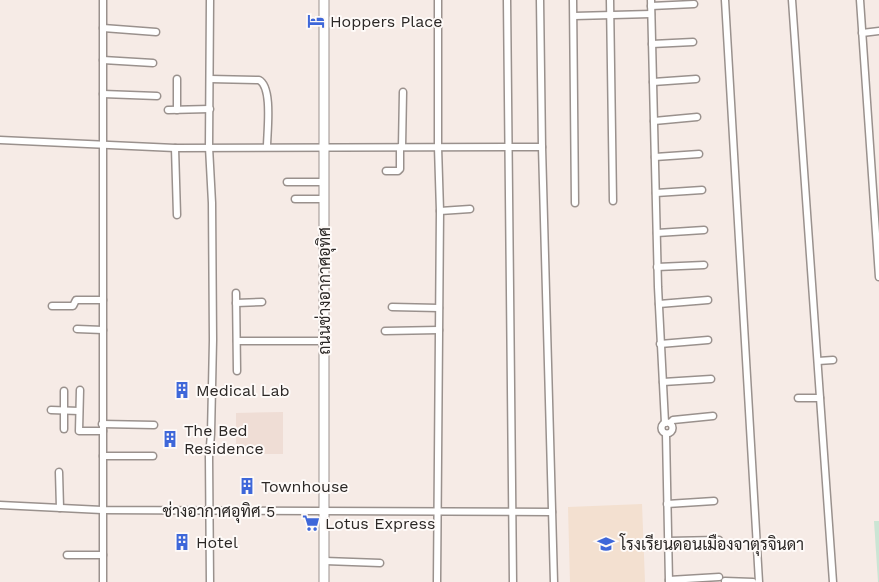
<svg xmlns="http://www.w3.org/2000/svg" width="879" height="582" viewBox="0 0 879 582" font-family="'Work Sans',Sarabun,sans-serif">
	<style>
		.built { fill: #efddd5 }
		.education { fill: #f3e0d0 }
		.green { fill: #cbe5d4 }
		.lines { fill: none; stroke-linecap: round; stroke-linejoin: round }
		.street-casing { stroke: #9a918d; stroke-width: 9 }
		.secondary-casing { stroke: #9a918d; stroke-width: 11 }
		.street { stroke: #fff; stroke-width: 6 }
		.secondary { stroke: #fff; stroke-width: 9 }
		.labels { text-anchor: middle; stroke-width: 4; stroke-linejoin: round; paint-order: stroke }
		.poi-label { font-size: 16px; fill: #2b2725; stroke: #fefaf8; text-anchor: start }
		.street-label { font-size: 16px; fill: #2b2725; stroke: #fefaf8 }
	</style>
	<rect width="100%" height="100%" fill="#f6ebe6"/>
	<!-- built -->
	<path class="built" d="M283,412v42h-47v-41z"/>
	<!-- education -->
	<path class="education" d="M642,504l3,78h-75l-2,-75z"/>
	<!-- green -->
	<path class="green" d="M874,521h5v61h-1z"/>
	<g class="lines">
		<!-- street casing -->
		<g class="street-casing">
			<g id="street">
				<path d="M507,0l6,582"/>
				<path d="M540,0l2,147 12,435"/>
				<path d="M573,0l2,203"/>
				<path d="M610,0l3,201"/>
				<path d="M651,0l7,287 7,136"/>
				<path d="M725,0l34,582"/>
				<path d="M792,0l41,582"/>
				<path d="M860,0l19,277"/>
				<path d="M651,6l43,-2"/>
				<path d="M574,16l77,-2"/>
				<path d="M103,28l53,4"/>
				<path d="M862,33l17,-2"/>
				<path d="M652,44l41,-2"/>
				<path d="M103,60l50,3"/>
				<path d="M210,79l49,1c14,7 8,52 8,67"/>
				<path d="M653,82l43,-3"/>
				<path d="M103,94l54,2"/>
				<path d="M168,110l42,-1"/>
				<path d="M177,110v-31"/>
				<path d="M654,121l43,-4"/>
				<path d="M0,140l175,8 367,-1"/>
				<path d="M402,147l1,-55"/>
				<path d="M175,148l2,67"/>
				<path d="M655,157l44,-3"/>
				<path d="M386,171h12l2,-2v-22"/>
				<path d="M287,182h37"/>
				<path d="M656,193l46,-3"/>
				<path d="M295,199h29"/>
				<path d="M440,211l30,-2"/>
				<path d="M657,233l47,-3"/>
				<path d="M657,267l47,-2"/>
				<path d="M236,293l1,78"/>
				<path d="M236,303l26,-1"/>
				<path d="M659,304l49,-4"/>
				<path d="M52,306h21l3,-6h27"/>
				<path d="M392,307l47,1"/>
				<path d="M77,329l26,1"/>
				<path d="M385,331l54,-1"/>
				<path d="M237,341h87"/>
				<path d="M660,344l48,-4"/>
				<path d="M818,361l15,-1"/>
				<path d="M663,382l48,-3"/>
				<path d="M80,390l-1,41h24"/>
				<path d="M64,391v38"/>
				<path d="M798,398h22"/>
				<path d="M51,410l28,1"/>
				<circle cx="667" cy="428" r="5.5"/>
				<path d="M670,423l3,-3 40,-4"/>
				<path d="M102,424l52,1"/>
				<path d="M666,434l3,148"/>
				<path d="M103,456h50"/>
				<path d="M59,472l1,36"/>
				<path d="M667,504l47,-3"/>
				<path d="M0,505l102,5 450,2"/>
				<path d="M668,541l51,-1"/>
				<path d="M67,555h36"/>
				<path d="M325,561l55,2"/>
				<path d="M669,580l50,-3"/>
				<path d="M725,581l28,1"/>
				<path d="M103,582v-582"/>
				<path d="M210,582l-1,-125 2,-23 2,-94 -1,-137 -3,-56 1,-147"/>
				<path d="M437,582l3,-371 -2,-64v-147"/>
			</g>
		</g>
		<!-- secondary casing -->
		<g class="secondary-casing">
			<path id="secondary" d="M324,0v582"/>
		</g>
		<!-- street -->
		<use href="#street" class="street"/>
		<!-- secondary -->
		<use href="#secondary" class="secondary"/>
	</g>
	<!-- icons -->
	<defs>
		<g id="hotel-bare" transform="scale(1.35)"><path d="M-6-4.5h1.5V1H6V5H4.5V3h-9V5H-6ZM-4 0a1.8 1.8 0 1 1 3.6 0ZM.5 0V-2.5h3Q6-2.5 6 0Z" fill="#3e67d9" stroke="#fefaf8" stroke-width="2.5" paint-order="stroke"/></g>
		<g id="building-bare" transform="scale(1.35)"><path d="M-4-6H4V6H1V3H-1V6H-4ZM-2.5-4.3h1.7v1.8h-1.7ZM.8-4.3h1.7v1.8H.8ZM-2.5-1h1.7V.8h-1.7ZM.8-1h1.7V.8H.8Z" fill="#3e67d9" stroke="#fefaf8" stroke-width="2.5" paint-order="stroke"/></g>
		<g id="supermarket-bare" transform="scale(1.35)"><path d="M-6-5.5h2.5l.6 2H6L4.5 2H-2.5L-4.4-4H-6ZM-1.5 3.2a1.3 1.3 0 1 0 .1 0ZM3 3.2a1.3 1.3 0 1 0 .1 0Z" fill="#3e67d9" stroke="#fefaf8" stroke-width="2.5" paint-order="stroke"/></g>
		<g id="school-bare" transform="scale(1.35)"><path d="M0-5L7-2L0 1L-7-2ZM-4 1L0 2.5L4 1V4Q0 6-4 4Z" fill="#3e67d9" stroke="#fefaf8" stroke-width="2.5" paint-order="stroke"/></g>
	</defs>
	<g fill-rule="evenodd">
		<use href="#hotel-bare" x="316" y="21"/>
		<use href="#building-bare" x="182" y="390"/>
		<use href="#building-bare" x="170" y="439"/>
		<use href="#building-bare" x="247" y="486"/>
		<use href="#supermarket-bare" x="311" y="523"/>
		<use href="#building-bare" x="182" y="542"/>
		<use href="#school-bare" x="606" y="544"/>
	</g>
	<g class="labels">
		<!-- poi labels -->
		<g class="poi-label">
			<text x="330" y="27">Hoppers Place</text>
			<text x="196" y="396">Medical Lab</text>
			<text x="184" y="436">The Bed<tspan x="184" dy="18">Residence</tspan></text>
			<text x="261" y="492">Townhouse</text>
			<text x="325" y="529">Lotus Express</text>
			<text x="196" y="548">Hotel</text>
			<text x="620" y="550">โรงเรียนดอนเมืองจาตุรจินดา</text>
		</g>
		<!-- street labels -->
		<g class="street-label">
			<text transform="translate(324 291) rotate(-90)" y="6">ถนนช่างอากาศอุทิศ</text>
			<text x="219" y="517">ช่างอากาศอุทิศ 5</text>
		</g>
	</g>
</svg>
